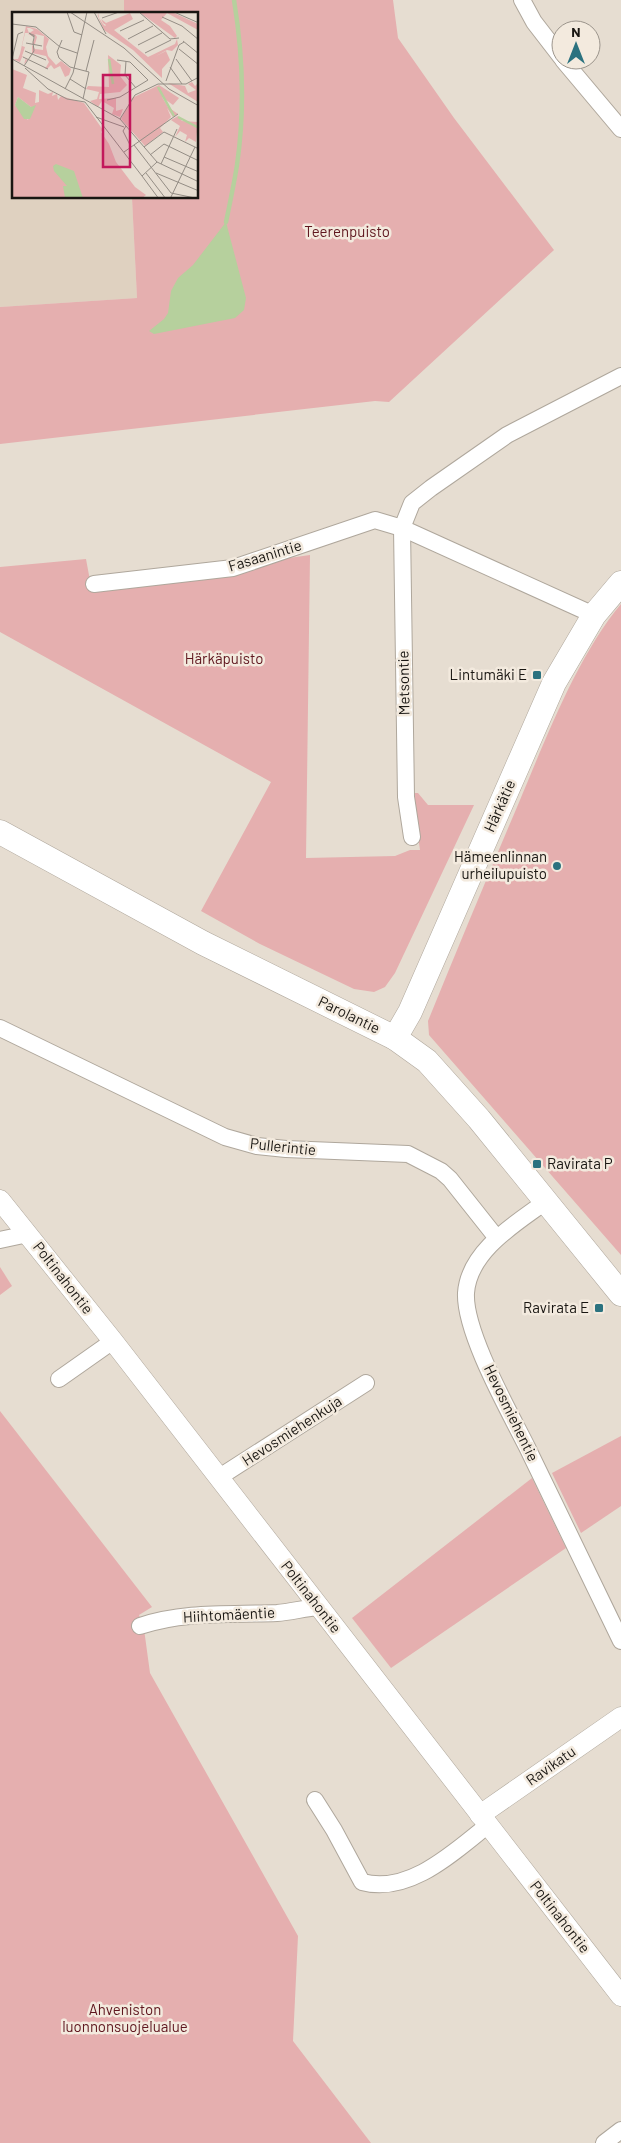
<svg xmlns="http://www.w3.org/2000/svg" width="621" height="2143" viewBox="0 0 621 2143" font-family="Barlow,sans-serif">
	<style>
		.built { fill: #dfd1c0 }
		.green { fill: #e5afaf }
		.water { fill: #b6d09d }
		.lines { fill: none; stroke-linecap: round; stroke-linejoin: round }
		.stream { stroke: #b6d09d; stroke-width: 4.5 }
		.minor-casing { stroke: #afa79c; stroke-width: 18 }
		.tertiary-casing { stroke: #afa79c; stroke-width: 21 }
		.secondary-casing { stroke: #afa79c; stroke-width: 25 }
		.minor { stroke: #fff; stroke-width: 16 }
		.tertiary { stroke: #fff; stroke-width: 20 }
		.secondary { stroke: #fff; stroke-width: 24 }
		.poi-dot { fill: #2b727f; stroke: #f3eade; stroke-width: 2 }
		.labels { text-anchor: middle; stroke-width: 5; stroke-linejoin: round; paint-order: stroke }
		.park-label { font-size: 15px; fill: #5f161e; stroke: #f3eade }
		.street-label { font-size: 15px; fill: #191612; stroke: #f3eade }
		.poi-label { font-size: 15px; fill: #191612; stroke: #f3eade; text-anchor: end }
		.inset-river { fill: none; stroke: #b6d09d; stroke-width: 2.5 }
		.inset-road { fill: none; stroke: #948d85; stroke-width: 1 }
		.view { fill: #c2185b; fill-opacity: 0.15; stroke: #c2185b; stroke-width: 2.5 }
		.inset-edge { fill: none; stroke: #191612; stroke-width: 2.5 }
	</style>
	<rect width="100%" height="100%" fill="#e6ddd1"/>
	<!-- built -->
	<path class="built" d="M0,0h124v14h-110v184h118l5,100 -137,9z"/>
	<!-- green -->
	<g class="green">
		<path d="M124,0h269l5,38 56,80 100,132 -165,152 -14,-1 -375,43v-137l137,-9 -5,-100h66v-184h-74z"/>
		<path d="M310,555l-4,303 89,-2 15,-6h10l-8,-57h6l10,12h46l-79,168 -10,14 -11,5 -20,-3 -94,-45 -59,-33 70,-129 -271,-150v-65l86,-8 5,27z"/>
		<path d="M621,604v651l-192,-220 -1,-14c30,-74 61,-148 92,-221 26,-62 58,-145 101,-196z"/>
		<path d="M0,1267l12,19 -12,9z"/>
		<path d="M0,1411l152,196 -13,8 5,14 6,44 148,263 -5,105 78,102h-371z"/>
		<path d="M621,1436v70l-40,27 -29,-60z"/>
		<path d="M532,1478l34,70 -175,120 -39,-50z"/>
	</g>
	<!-- water -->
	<path class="water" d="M226,222l20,76 -2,12 -9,8 -81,16 -5,-3 15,-12 4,-6 3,-22 7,-13 15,-13z"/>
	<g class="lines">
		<!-- stream -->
		<path class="stream" d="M226,222c4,-19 8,-38 11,-57 8,-55 6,-110 -3,-165"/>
		<!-- minor casing -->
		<g class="minor-casing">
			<g id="minor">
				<path d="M522,0l12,22 27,35"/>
				<path d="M563,60l58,69"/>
				<path d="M94,584l139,-16 142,-48 27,8 192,87"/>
				<path d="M412,837l-6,-40 -4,-269 10,-25 19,-15 76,-53 114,-59"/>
				<path d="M0,1028l225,109 32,9 29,3 122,5 33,17 9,8 46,58"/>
				<path d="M545,1202c-30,22 -76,49 -79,91 -2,39 43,118 61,154 32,65 63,130 94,194"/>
				<path d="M0,1240l28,-6"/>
				<path d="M59,1379l54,-38"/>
				<path d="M218,1478l148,-95"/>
				<path d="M140,1626c45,-15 91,-11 137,-13 14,-1 28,-5 42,-6"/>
				<path d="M315,1800l19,30 28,52c47,13 92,-30 126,-57"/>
				<path d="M604,2143l17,-13"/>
			</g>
		</g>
		<!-- tertiary casing -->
		<g class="tertiary-casing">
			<g id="tertiary">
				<path d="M0,1200l113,141 508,655"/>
				<path d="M480,1815l141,-98"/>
			</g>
		</g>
		<!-- secondary casing -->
		<g class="secondary-casing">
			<g id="secondary">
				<path d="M0,832l203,111 192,95 32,23 52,58 142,175"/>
				<path d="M395,1038l15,-26 144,-329 40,-68 27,-32"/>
			</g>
		</g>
		<!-- minor -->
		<use href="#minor" class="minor"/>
		<!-- tertiary -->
		<use href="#tertiary" class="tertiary"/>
		<!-- secondary -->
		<use href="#secondary" class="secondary"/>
	</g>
	<!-- markers -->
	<g class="poi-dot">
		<rect x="532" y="670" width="10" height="10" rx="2.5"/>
		<circle cx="557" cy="866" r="5"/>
		<rect x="532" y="1159" width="10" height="10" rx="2.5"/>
		<rect x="594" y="1303" width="10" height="10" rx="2.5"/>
	</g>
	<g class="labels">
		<!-- park labels -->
		<g class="park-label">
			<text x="347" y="237">Teerenpuisto</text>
			<text x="224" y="664">Härkäpuisto</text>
			<text x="125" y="2015">Ahveniston<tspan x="125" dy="17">luonnonsuojelualue</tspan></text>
		</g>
		<!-- street labels -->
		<g class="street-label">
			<text transform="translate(265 556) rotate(-17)" y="5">Fasaanintie</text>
			<text transform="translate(404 683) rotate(-91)" y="5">Metsontie</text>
			<text transform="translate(500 806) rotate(-66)" y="5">Härkätie</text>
			<text transform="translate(349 1015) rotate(26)" y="5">Parolantie</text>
			<text transform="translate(283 1147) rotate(6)" y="5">Pullerintie</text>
			<text transform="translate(63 1278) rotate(52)" y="5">Poltinahontie</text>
			<text transform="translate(511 1413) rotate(64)" y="5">Hevosmiehentie</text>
			<text transform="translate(292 1431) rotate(-33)" y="5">Hevosmiehenkuja</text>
			<text transform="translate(311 1597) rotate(52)" y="5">Poltinahontie</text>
			<text transform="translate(229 1615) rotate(-3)" y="5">Hiihtomäentie</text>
			<text transform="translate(551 1766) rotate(-35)" y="5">Ravikatu</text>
			<text transform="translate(560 1917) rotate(52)" y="5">Poltinahontie</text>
		</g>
		<!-- poi labels -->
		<g class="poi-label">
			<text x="527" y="680">Lintumäki E</text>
			<text x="547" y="862">Hämeenlinnan<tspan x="547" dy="17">urheilupuisto</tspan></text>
			<text x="547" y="1169" text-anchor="start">Ravirata P</text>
			<text x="589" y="1313">Ravirata E</text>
		</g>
	</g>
	<!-- overview -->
	<g transform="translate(12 12)">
		<rect width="186" height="186" fill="#e6ddd1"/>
		<path d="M84,0l2,4v-4l1,6 4,6 2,2 1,-1 -3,-2 -2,-4 5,4 24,-10 3,6 -19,11 34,27 27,-13 2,-5 1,6 -6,6 -5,-1 -11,6 10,-5 4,9 -8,9v9l-29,-28 -29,-20zM127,0h33l26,12v6l-31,-17 -6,7 9,6 7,10 -2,2zM14,14l11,3 12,10 -3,8 2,9 8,9 5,-4 10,8 -2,6 -4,2 -5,-11 -6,3 -3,-4 -4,4h-2l4,-7 -3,-6 -14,-3v-8l3,4 8,1 1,-14 -9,-2 2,3 -2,7 -3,1 3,-8 -7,-3 6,-4 -4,-2h-3l2,5h-4l-3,13 3,1 -3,9 3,2 -3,-1 -2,5 4,2 2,-6 1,3 -3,3 -11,-5h5l2,-5zM96,43l13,10 -1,11 7,9 -7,7 -20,2 -1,5 17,-1v13l7,-2 -3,8 -8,-3 2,-6 -12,-7 -4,6 -8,-6 7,-2 2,-7 -13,-3 2,-3 21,1zM0,57l15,6 -4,13 13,5 -1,10 4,-1v-12l9,4 5,-2 -1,4 5,-2 1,6 3,-4 23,7 19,27 -2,2 8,12 7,18 19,25 11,8 -5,4h-129zM6,85l13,10 -3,13 -13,-15zM180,70l3,4 3,-3v19l-30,-19 17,3 3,7 8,-3 -8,-6zM147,73l20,13 -6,7 -11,-8 6,10 10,7 -5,3 -6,-9 4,9 -11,11 3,4 -18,14 -24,-27 11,-21zM166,104l4,5 16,1 -2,20 -7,-4 -4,4 2,-7 -7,-4 -5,6 5,-11 -9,-6z" fill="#e5afaf" fill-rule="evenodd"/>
		<path d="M6,85l13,10 5,-2 -6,14h-6l-9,-14zM44,152l18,7 9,27h-18l-2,-12h4l-13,-15 -1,-5z" fill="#b6d09d"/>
		<path class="inset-river" d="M97,47l4,25M146,75l16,29M166,105l21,11"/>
		<path class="inset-road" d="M55,0l7,20 8,3M58,0l54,36 45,41 30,17M82,0l12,22M127,0l31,27 9,-1M162,0l25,11M150,5l20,9 17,14M90,6l17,-6M0,12l24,3 24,20 17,6M108,19l24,-11M116,27l25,-13M50,28l-5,12 2,6 11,9 19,5 -6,27M171,29l16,13M14,31l16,3M126,33l24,-12M167,37l20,16M13,39l21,9M133,41l26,-13M11,45l25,12M0,47l6,-25 5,-2M0,47l108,60 37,43 42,20M164,47l16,22M114,49l-1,14 11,13M12,54l10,-15 -1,-9 1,-4v-3h-1l-4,-2 5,4M158,55l12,17M13,56l23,21 19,10 18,3 57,74M74,59l8,-31M58,67l16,10M154,69l13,-36 5,-3M53,77l8,-16 14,-61M95,88l13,-3 28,-17 -18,-18 -13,-2M84,105l28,10M108,107l15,-24 23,-11h28l13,-7M114,114l-3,5 8,16M152,132l35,17M122,133l37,48 24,5M132,135l20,-15 35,17M112,140l54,-38M138,143l14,-11M152,145l35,15M145,150l-15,14 17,23M149,152l16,-35M134,161l20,26M144,161l43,18M158,187l25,-52"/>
		<path class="view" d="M91,63h27v92h-27z"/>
		<rect width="186" height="186" class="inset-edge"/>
	</g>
	<!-- north arrow -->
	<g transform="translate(576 45)"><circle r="24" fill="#f3eade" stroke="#9c958c"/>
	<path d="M0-4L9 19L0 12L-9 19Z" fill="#2b727f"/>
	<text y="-8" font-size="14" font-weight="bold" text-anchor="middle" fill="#191612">N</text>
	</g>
</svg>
